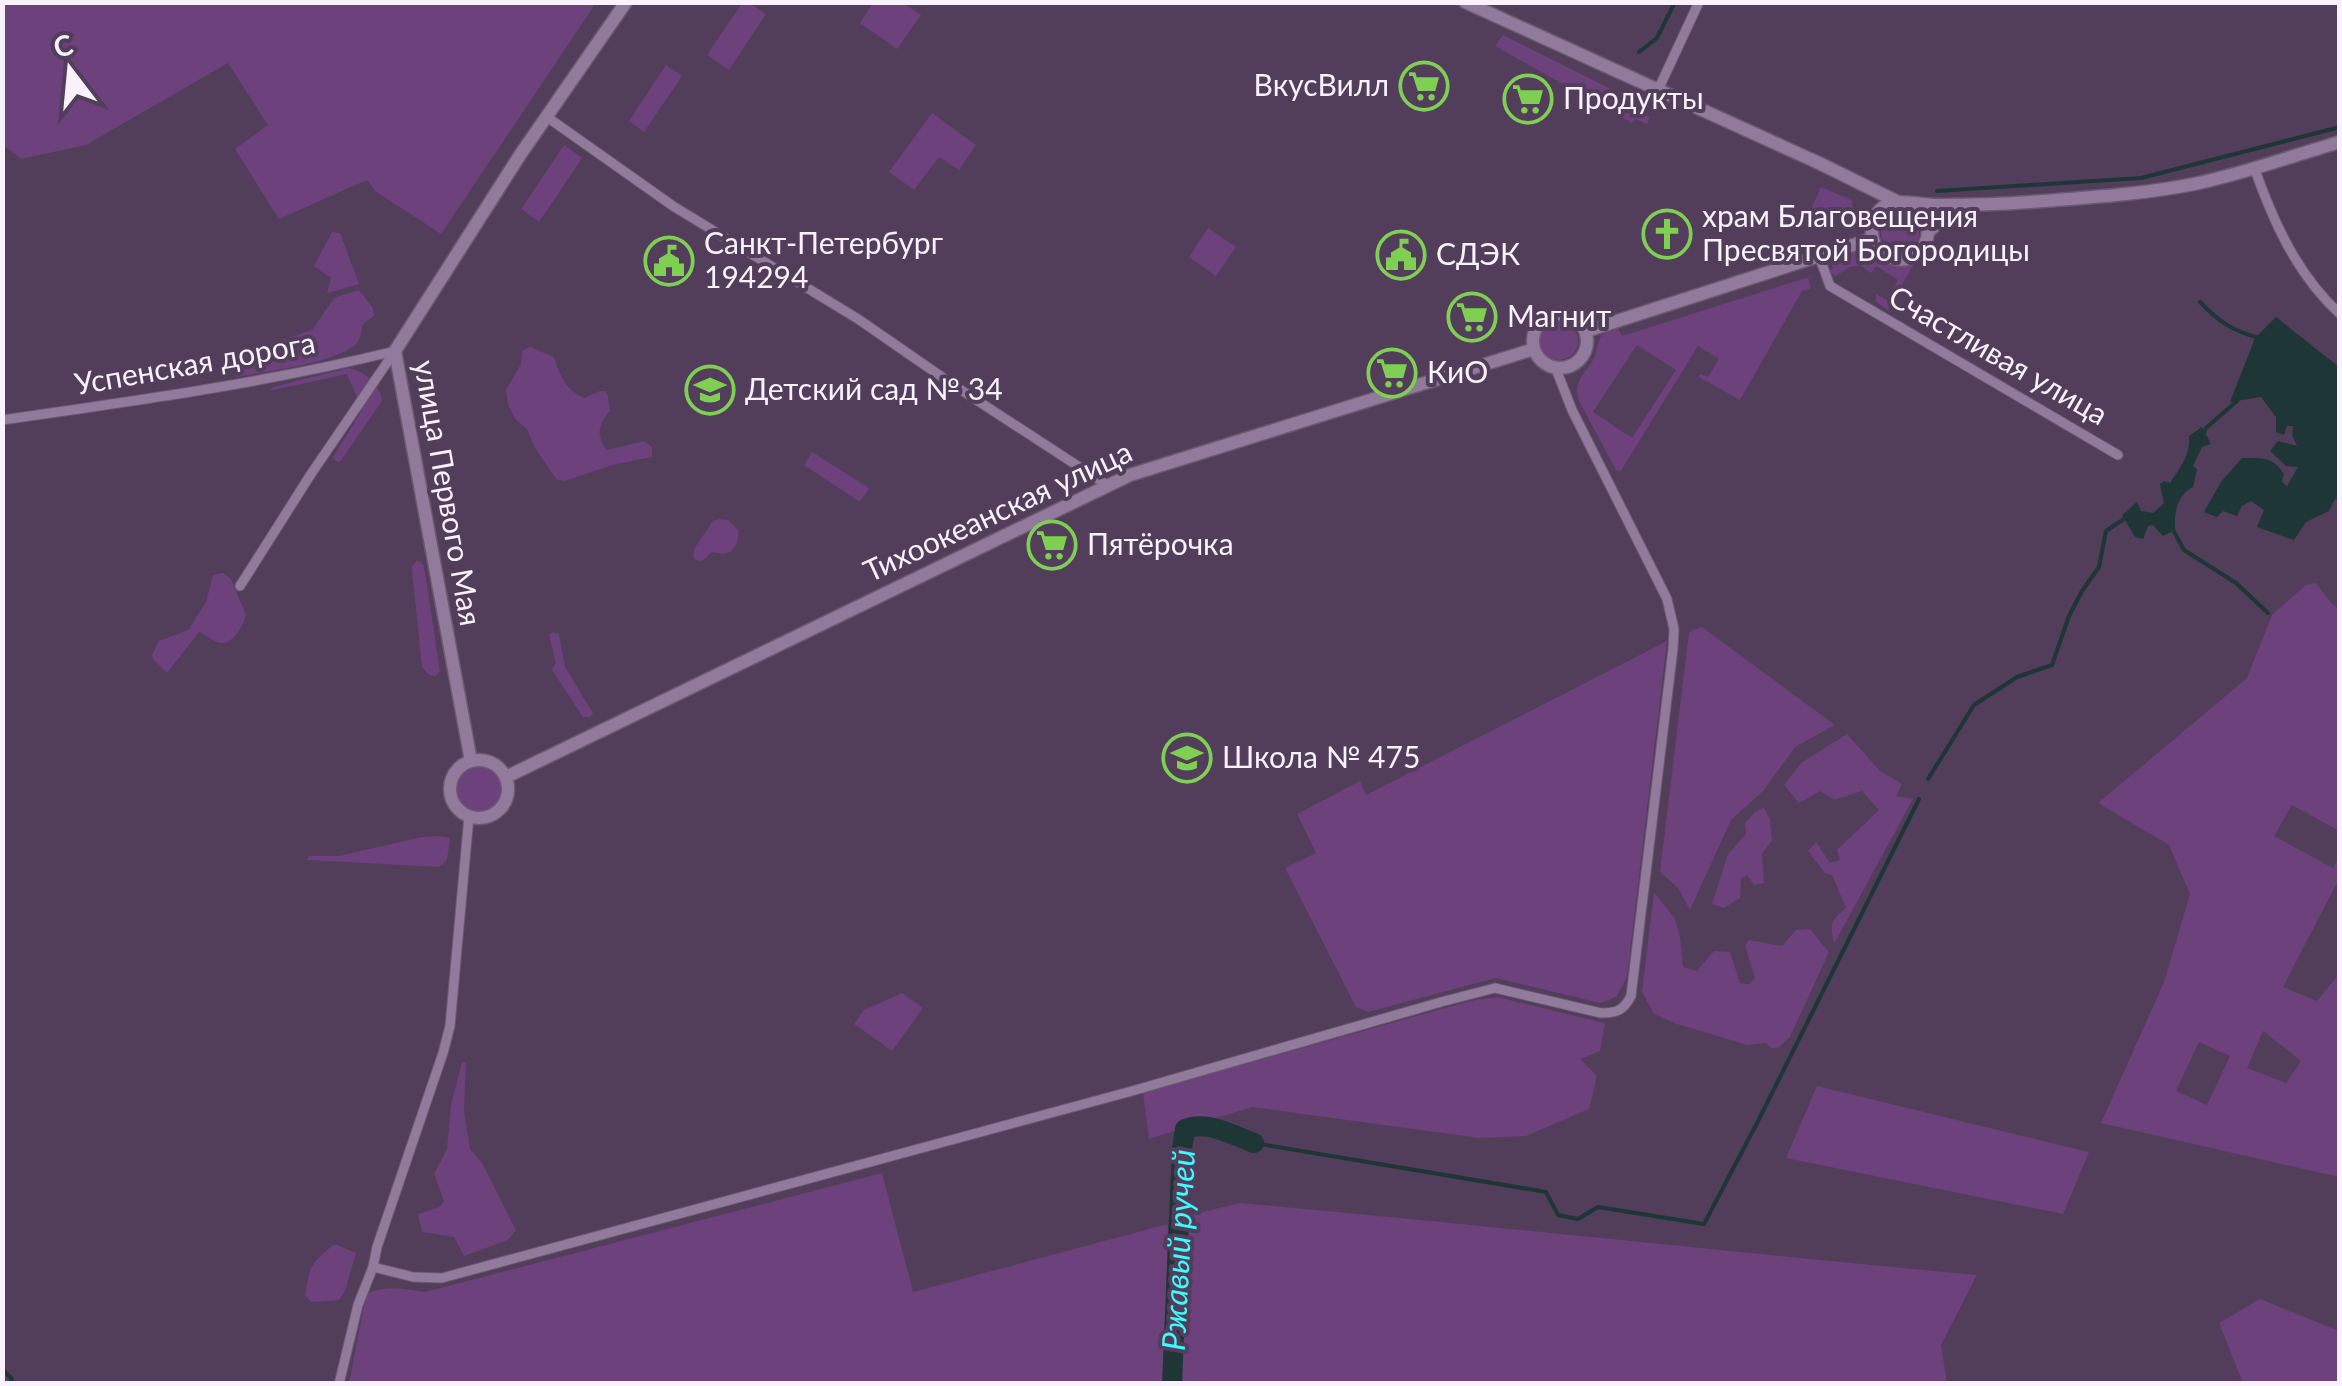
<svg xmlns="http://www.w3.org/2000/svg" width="2342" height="1386" viewBox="0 0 2342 1386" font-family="Lato,sans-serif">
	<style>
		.green { fill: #6c417c; fill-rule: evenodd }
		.water { fill: #1e3636 }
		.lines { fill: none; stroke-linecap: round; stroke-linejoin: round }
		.stream { stroke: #1e3636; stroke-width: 4 }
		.river { stroke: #1e3636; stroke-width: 20 }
		.street-casing { stroke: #6a5a70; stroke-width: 11 }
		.secondary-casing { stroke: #6a5a70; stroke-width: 15 }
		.street { stroke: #917a9b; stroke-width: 9 }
		.secondary { stroke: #917a9b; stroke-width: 12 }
		.labels { text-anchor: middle; stroke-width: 8; stroke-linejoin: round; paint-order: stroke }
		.poi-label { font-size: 30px; fill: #f9f2fd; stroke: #523d5b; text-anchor: start }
		.street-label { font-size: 30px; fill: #f9f2fd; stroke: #523d5b }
		.water-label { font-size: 32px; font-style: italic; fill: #3bfbfd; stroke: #523d5b }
	</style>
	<rect width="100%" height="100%" fill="#523d5b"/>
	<!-- green -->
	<g class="green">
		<path d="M2,3l1,-1 593,1 -155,231 -66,-43 -8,-11 -88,39 -44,-70 33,-24 -40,-62 -142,82 -65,14 -18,-14z"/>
		<path d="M742,3h7l17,11 -37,56 -22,-15z"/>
		<path d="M873,3h30l18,12 -24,34 -37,-26z"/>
		<path d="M1503,35l138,69 -3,7 12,6 -3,7 -12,-5 -3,4 -137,-77z"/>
		<path d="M666,65l16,11 -38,56 -15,-11z"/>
		<path d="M932,113l44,32 -17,25 -20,-13 -25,33 -25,-18z"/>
		<path d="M564,145l18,13 -43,64 -18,-13z"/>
		<path d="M1821,187l31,13 1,11 -3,7 -37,9 -2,-18z"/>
		<circle cx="1900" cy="232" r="19"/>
		<path d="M1208,228l28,19 -20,29 -27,-19z"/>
		<path d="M332,232l8,1 19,51 -32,9 4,-15 -17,-12z"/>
		<path d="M1856,252c22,2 35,19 58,12l-26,46 -12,-8v-8l11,6 11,-20 -22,-14 -5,7 -11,-8 -10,2 -14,9 -8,-5 5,-2 -2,-6 18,-6v-3z"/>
		<path d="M1822,273l-14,5 3,11 -9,2 -62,109 -41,-23 1,-3 8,3 11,-18 -21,-13 -76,123 -2,2 -4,-1 -38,-71c-4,-19 6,-24 15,-39 5,-7 3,-18 9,-25 3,-3 12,-5 16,-6l4,7zM1637,345l39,25 -44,68 -39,-26z"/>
		<path d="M359,290l14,18 1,8 -11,8c-2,8 -2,16 -9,22 -22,17 -89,26 -118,31l-4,-20 80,-27 22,-32z"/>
		<circle cx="1559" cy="341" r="19"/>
		<path d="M530,347l24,10c5,17 13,34 30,41l16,-7h5l3,5 2,15c-11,13 -15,24 -3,39l37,-9 8,6v10l-40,8 -47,16 -9,-2 -21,-31 -8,-19 -11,-9 -8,-15 -2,-15 15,-26 1,-13z"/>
		<path d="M348,368c17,3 32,16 34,33l-42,61 -5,-1 -2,-4 29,-47 -15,-36 -78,17 4,-4z"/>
		<path d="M812,452l57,36 -9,14 -56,-37z"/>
		<path d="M720,519l8,1 11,11c-2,20 -8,26 -27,21l-10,9 -6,-1 -3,-3 1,-8 19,-28z"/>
		<path d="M416,561l5,1 3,4 16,105 -4,5 -7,-1 -7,-8 -10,-96v-5z"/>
		<path d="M223,573l8,6 15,36c-4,13 -14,34 -32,26 -5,-3 -10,-7 -15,-9l-32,41 -14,-14 -1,-4 7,-14 29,-11 18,-28 7,-27z"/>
		<path d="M2316,583l16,21 7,5v222l-47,-26 -18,31 59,32 6,-11v22l-56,108 34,14 22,-27v203l-238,-54 63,-141 26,-88 -21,-49 -71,-42 149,-125 25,-63 34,-30zM2263,1031l38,30 -15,22 -39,-15zM2199,1042l31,14 -23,49 -31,-14z"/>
		<path d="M1702,627l133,98 -40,22 -31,43 -33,30 -41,90 -12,-22 -18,-16 29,-240z"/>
		<path d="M552,632l7,2 6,33 28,46 -3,4h-7l-31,-47 4,-7 -7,-28z"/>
		<path d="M1667,641l-40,336 -11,20 -16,6 -104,-25 -128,34 -12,-5 -71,-139 31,-15 -19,-39 63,-33 6,14z"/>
		<path d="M1847,734l33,37 22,13 -6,12 17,3 -79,145c-4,-20 -4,-23 12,-36l-14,-33 -7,-2 -17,-22 8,-9 14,21 10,-3 -3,-10 42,-40 -17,-19 -28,9 -14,-9 -21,12 -15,-18 17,-22z"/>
		<circle cx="479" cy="789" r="23"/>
		<path d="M1764,807l6,13 2,20 -10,14 2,29 -10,2 -7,-10 -6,4 -1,19 -16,10 -12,-4 16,-50 18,-20 -1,-11 10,-11z"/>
		<path d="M439,836l11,2 -3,22 -8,7 -132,-7 2,-4h29l84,-19z"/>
		<path d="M1654,892l21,27 5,18 3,30 14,4 17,-20 16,1 10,31 9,1 6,-6 -10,-32 4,-6 33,6 14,-16 14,-1 19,23 -39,85 -12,11h-7l-5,-5 -19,2 -70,-21 -23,-10 -12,-22z"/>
		<path d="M902,993l21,15 -31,43 -38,-27 10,-14z"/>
		<path d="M1497,997l108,26 -5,28 -20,8 17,17 -8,33 -63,27 -47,2 -227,-31 -103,32 -6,-46 266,-75 66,-18z"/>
		<path d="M462,1062h4l-2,49 6,38 12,14 34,67 -8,10 -44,16 -10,-19 -32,-5 -4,-18 22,-7 4,-6 -10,-27 13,-25 4,-44z"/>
		<path d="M1817,1086l272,66 -26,62 -277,-56z"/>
		<path d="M882,1173l31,119 255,-68 -4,159h-815l15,-78 5,-12c18,-8 36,-4 56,-1z"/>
		<path d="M1239,1203c246,22 492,49 738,72l-36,70 6,38h-767l7,-167z"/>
		<path d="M333,1245h4l19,8 -11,38 -6,9 -28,2 -6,-7c5,-29 4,-30 28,-50z"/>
		<path d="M2260,1299l79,32v52h-96l-24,-60z"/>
	</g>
	<!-- water -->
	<g class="water">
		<path d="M2276,317l63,50v134l-4,-2 -6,12 -23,11 -12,18 -37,-13 7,-17 -13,-9 -9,5 -5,10 -14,-5 -6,6 -13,-5 17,-30 21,-24c21,0 30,-2 42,16l-2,8 5,4 11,-19 -12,-1 -16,-15 8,-10 19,5 -5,-11 1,-9h-6l-3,9 -8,-3v-15l-15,-20 -31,5 25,-64z"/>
		<path d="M2202,427l9,17 -9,3 -9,19 4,3 -4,18c-16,8 -19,26 -18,43l-12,6 -10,-11 -5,1 -5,13 -8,-2 -13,-22 15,-13 4,9 12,2 11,-10 -4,-19 4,-3 6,2c10,-15 21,-29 19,-47z"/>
	</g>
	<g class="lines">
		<!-- stream -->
		<g class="stream">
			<path d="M1639,52l18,-14 18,-36"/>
			<path d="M1937,191l204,-13 199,-51"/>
			<path d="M2200,302c19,20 33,29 59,36"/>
			<path d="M2203,435l3,-7 32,-28"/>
			<path d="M2172,528l12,22 52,33 32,30"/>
			<path d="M1928,779l46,-74 43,-28 35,-12 17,-49 13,-25 17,-24 7,-36 21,-14"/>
			<path d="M1254,1143l292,49 12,23 20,4 20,-12 106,17 51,-97 164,-328"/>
			<path d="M2,1369l10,10 -3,5"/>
		</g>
		<!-- river -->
		<path class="river" d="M1172,1384l10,-235 3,-20c23,-9 47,6 69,14"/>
		<!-- street casing -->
		<g class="street-casing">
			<g id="street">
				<path d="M1658,90l41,-88"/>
				<path d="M547,117l126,89 185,113 97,67 152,99"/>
				<path d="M2254,167c19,54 43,108 86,147"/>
				<path d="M1819,256l11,30 288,169"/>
				<path d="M2,420c132,-19 264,-37 393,-69"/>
				<path d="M240,586l71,-112 84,-123"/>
				<path d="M373,1267l40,10 29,1 690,-187 309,-89 54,-14 106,25c16,0 23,-3 30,-17l42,-347 1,-20 -7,-30 -95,-189 -16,-41"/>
				<path d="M339,1384l19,-79 15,-38 4,-20 66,-194 7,-27 19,-210"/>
			</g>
		</g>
		<!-- secondary casing -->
		<g class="secondary-casing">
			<g id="secondary">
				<path d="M1465,2l356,162 77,38"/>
				<path d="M1912,204c33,22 9,69 -25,52 -22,-11 -20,-45 4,-53 9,-3 34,2 45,2 36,0 71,-1 107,-4 50,-4 101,-7 151,-17 49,-10 97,-28 146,-42"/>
				<path d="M1929,231l20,-18 15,-5"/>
				<circle cx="1560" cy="341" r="27"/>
				<path d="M1586,331l286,-92"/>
				<circle cx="479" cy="789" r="29"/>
				<path d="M471,761l-76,-410 125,-196 106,-153"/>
				<path d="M506,777l624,-302 404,-126"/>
			</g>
		</g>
		<!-- street -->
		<use href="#street" class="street"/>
		<!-- secondary -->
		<use href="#secondary" class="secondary"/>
	</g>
	<!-- icons -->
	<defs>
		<g id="supermarket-ring" transform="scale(2.5)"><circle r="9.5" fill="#523d5b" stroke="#7fd052" stroke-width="1.5"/><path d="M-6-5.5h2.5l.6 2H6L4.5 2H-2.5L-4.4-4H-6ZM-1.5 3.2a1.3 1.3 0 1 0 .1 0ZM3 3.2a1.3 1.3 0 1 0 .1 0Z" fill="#7fd052"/></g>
		<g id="church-ring" transform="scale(2.5)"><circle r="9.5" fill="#523d5b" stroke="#7fd052" stroke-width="1.5"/><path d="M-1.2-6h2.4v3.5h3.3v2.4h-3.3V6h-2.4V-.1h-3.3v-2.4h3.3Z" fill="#7fd052"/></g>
		<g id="civic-ring" transform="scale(2.5)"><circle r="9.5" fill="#523d5b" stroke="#7fd052" stroke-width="1.5"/><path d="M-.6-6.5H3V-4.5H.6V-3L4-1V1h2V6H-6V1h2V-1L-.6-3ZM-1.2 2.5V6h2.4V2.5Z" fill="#7fd052"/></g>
		<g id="school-ring" transform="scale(2.5)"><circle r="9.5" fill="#523d5b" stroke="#7fd052" stroke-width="1.5"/><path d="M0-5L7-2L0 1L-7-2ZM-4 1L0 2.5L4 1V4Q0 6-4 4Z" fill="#7fd052"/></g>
	</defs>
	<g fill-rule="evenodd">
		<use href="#supermarket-ring" x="1424" y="86"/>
		<use href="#supermarket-ring" x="1528" y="99"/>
		<use href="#church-ring" x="1667" y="234"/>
		<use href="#civic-ring" x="1401" y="255"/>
		<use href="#civic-ring" x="669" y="261"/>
		<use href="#supermarket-ring" x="1472" y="317"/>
		<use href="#supermarket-ring" x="1392" y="373"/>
		<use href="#school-ring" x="710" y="390"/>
		<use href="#supermarket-ring" x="1052" y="545"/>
		<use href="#school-ring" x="1187" y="758"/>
	</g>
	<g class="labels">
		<!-- poi labels -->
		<g class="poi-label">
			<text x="1389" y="96" text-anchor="end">ВкусВилл</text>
			<text x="1563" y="109">Продукты</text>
			<text x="1702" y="227">храм Благовещения<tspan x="1702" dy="34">Пресвятой Богородицы</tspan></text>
			<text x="704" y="254">Санкт-Петербург<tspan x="704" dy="34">194294</tspan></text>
			<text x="1436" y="265">СДЭК</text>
			<text x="1507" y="327">Магнит</text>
			<text x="1427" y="383">КиО</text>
			<text x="745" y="400">Детский сад № 34</text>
			<text x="1087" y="555">Пятёрочка</text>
			<text x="1222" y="768">Школа № 475</text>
		</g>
		<!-- street labels -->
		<g class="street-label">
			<text transform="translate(1998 356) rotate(30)" y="10">Счастливая улица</text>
			<text transform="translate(195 364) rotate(-10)" y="10">Успенская дорога</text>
			<text transform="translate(447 493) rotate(80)" y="10">улица Первого Мая</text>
			<text transform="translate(998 512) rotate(-25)" y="10">Тихоокеанская улица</text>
		</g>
		<!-- water labels -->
		<g class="water-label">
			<text transform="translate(1179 1250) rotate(-87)" y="11">Ржавый ручей</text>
		</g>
	</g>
	<!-- border -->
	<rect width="2342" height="1386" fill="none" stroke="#f9f2fd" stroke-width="10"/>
	<!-- north arrow -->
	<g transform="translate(70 70) rotate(344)" stroke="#523d5b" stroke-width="8" paint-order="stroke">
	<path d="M0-8L18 38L0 25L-18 38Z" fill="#f9f2fd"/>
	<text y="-15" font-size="28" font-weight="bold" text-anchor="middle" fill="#f9f2fd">С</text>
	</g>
</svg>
